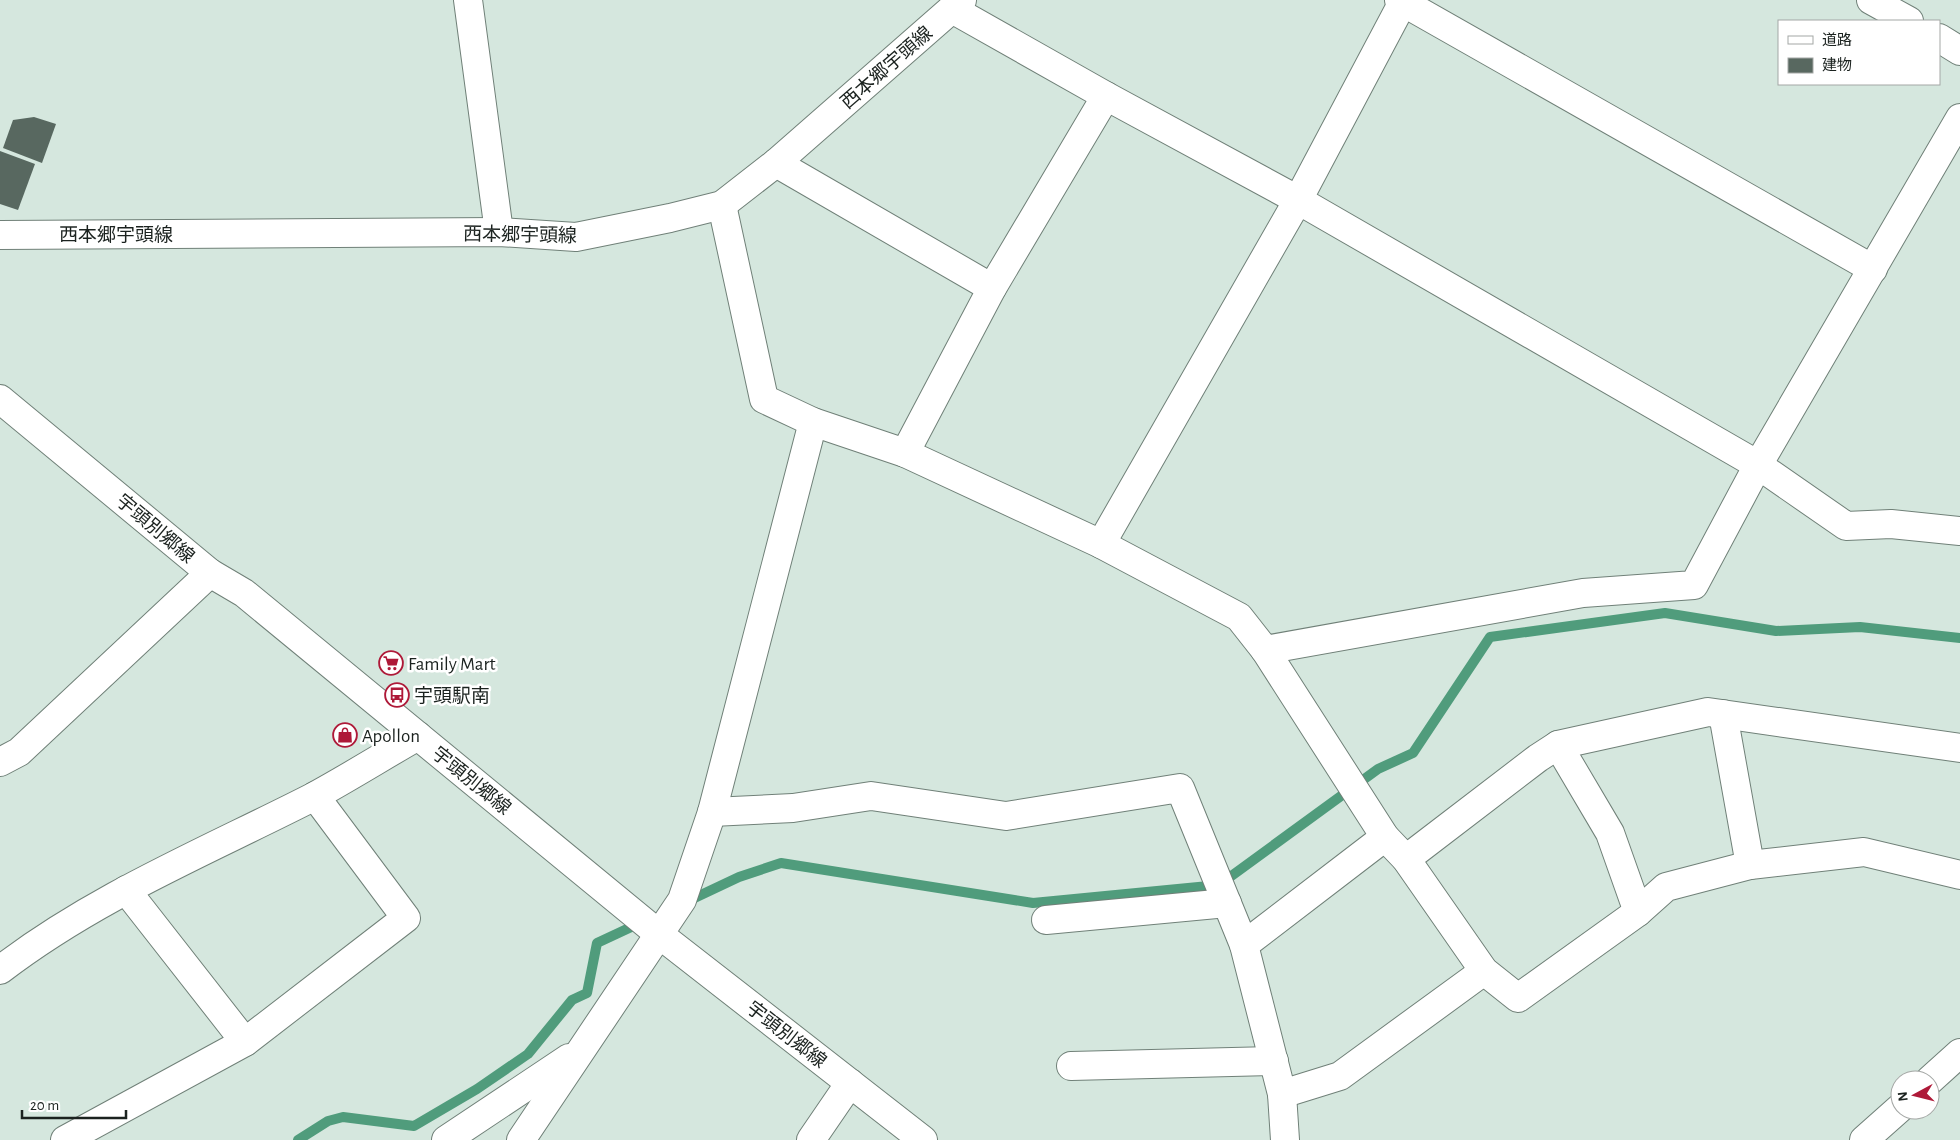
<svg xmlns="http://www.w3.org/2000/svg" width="1960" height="1140" viewBox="0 0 1960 1140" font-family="'Alegreya Sans','Noto Sans JP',sans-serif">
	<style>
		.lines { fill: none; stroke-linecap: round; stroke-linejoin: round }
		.stream { stroke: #509c7c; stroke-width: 10 }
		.building { fill: #586860 }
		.minor-casing { stroke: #708078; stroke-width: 30 }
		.minor { stroke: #fff; stroke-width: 28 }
		.labels { text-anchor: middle; stroke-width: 5; stroke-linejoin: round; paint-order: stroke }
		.street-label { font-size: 19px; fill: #1b221f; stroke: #fff }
		.poi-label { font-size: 19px; fill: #1b221f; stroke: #fff; text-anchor: start }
	</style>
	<rect width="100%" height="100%" fill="#d5e7de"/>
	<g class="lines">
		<!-- stream -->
		<g class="stream">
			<path d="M686,902l53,-25 42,-14 252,40 186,-18 159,-116 35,-16 77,-116 175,-24 111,18 84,-4 100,11"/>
			<path d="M298,1140l30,-19 15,-4 71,9 63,-37 51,-35 44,-54 15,-7 10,-50 45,-21"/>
		</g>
	</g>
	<!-- building -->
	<g class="building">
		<path d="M34,117l22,7 -14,39 -39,-15 10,-28z"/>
		<path d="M0,151l35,13 -17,46 -18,-6z"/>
	</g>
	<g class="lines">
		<!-- minor casing -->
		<g class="minor-casing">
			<g id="minor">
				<path d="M468,0l31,232"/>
				<path d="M1399,0l474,269"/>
				<path d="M1871,0l38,21"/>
				<path d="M952,9l154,87 192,104 460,265 88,61 45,-2 69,7"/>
				<path d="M1939,38l21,13"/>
				<path d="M776,163l216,125"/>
				<path d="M722,205l42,194 49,23 92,31 196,91 138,73 26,33 120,187 21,22 78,112 34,27 120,-86 28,-25 84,-22 114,-13 96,23"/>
				<path d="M0,235l499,-3 77,5 94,-19 52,-13 54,-42 186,-163"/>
				<path d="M0,399l210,174 34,20 416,342 263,205"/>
				<path d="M905,453l87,-165 114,-192"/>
				<path d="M1101,544l197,-344 106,-200"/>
				<path d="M1265,650l318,-57 111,-8 64,-120 202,-347"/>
				<path d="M1723,714l27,151"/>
				<path d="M1558,745l52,88 28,79"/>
				<path d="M0,762l19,-10 191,-179"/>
				<path d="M712,812l81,-4 78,-12 135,20 174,-28 64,157 38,149 3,46"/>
				<path d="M1406,859l132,-101 20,-13 150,-33 252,36"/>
				<path d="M126,890l119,152"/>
				<path d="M1046,920l181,-17"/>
				<path d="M1244,945l141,-108"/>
				<path d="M0,970c95,-73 207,-119 313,-173 35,-19 70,-41 105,-61"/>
				<path d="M1071,1066l203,-5"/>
				<path d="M1930,1080l30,-27"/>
				<path d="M1282,1094l58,-18 144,-105"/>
				<path d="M65,1140l180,-98 161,-124 -91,-122"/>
				<path d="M446,1140l123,-82"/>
				<path d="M521,1140l161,-240 30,-88 101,-390"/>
				<path d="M811,1140l39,-57"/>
				<path d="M1864,1140l36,-32"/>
			</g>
		</g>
		<!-- minor -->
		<use href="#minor" class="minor"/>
	</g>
	<!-- icons -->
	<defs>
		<g id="supermarket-ring" transform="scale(1.25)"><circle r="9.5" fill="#fff" stroke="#ae1938" stroke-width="1.5"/><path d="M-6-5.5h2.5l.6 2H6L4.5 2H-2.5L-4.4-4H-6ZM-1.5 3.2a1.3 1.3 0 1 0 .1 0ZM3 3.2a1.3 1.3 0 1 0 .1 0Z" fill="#ae1938"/></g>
		<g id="bus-ring" transform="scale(1.25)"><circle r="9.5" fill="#fff" stroke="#ae1938" stroke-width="1.5"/><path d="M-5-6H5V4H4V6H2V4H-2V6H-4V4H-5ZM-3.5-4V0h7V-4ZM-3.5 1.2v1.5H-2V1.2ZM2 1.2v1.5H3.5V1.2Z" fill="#ae1938"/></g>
		<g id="shop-ring" transform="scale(1.25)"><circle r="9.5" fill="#fff" stroke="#ae1938" stroke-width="1.5"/><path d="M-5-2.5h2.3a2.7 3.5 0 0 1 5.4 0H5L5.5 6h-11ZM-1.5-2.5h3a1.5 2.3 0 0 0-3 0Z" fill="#ae1938"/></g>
	</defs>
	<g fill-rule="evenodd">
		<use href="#supermarket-ring" x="391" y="663"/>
		<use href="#bus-ring" x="397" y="695"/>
		<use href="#shop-ring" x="345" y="735"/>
	</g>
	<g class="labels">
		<!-- street labels -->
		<g class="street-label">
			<text transform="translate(886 67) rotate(-41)" y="7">西本郷宇頭線</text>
			<text x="116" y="241">西本郷宇頭線</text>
			<text transform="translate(520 234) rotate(1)" y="7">西本郷宇頭線</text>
			<text transform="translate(156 528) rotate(40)" y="7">宇頭別郷線</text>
			<text transform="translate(472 780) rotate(39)" y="7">宇頭別郷線</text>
			<text transform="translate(787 1034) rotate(38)" y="7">宇頭別郷線</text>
		</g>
		<!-- poi labels -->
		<g class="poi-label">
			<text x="408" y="670">Family Mart</text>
			<text x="414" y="702">宇頭駅南</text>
			<text x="362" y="742">Apollon</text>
		</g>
	</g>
	<!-- legend -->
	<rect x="1778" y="20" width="162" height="65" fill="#ffffff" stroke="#a4a7a5"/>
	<rect x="1788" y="36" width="25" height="8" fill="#ffffff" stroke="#a4a7a5"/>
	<text x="1822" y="45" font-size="15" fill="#1b221f">道路</text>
	<rect x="1788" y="58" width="25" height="15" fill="#586860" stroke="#a4a7a5"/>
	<text x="1822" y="70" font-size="15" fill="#1b221f">建物</text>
	<!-- north arrow -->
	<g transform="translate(1915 1095) rotate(263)"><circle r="24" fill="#ffffff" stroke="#a4a7a5"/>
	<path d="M0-4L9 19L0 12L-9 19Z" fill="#ae1938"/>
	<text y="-8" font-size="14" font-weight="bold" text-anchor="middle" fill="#1b221f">N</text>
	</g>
	<!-- scale -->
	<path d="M22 1110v8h104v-8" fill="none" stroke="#1b221f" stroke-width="2.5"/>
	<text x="30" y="1110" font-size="15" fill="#1b221f" stroke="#ffffff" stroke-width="4" paint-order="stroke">20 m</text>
</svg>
